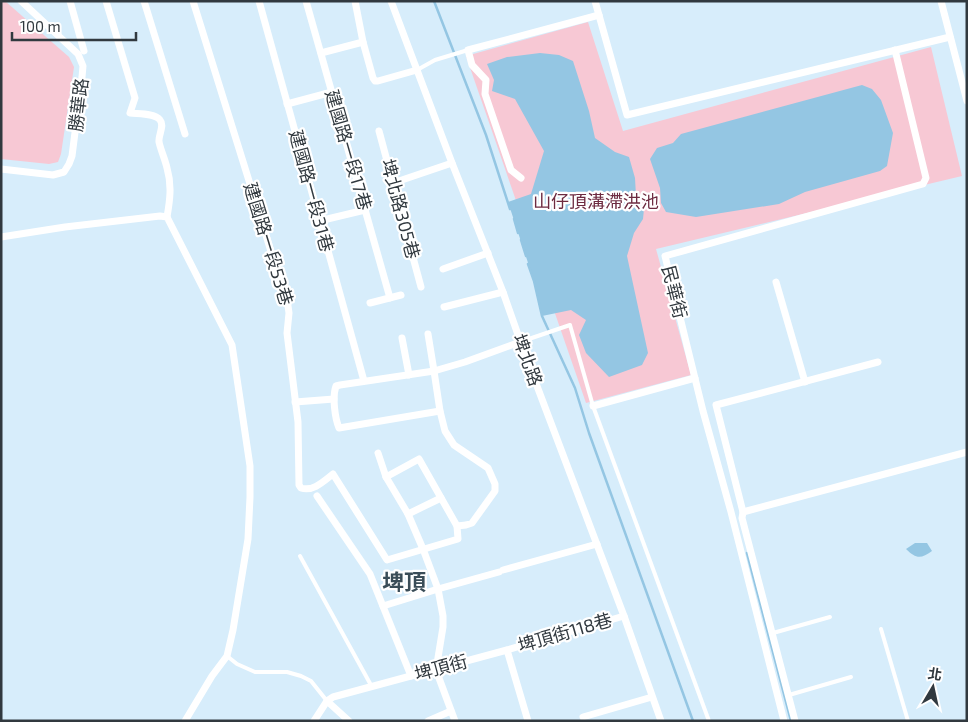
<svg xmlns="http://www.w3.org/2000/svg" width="968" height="722" viewBox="0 0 968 722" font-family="'Exo 2','Noto Sans TC',sans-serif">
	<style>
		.green { fill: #f7c8d4 }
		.water { fill: #94c6e3 }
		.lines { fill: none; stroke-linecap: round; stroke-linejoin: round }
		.stream { stroke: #94c6e3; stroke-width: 2.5 }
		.service { stroke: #fff; stroke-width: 4 }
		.minor { stroke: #fff; stroke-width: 7 }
		.labels { text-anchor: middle; stroke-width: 4.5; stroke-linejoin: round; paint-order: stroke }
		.street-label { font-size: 18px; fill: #31393f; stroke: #fff }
		.park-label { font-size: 18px; fill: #6d2b41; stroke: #fff }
		.district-label { font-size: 22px; font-weight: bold; fill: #3a4d58; stroke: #fff }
	</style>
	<rect width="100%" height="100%" fill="#d7edfb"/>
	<!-- green -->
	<g class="green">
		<path d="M1,1h4l64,56 5,10 -13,87 -3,8 -9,2 -48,-5z"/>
		<path d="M588,22l35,109 308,-84 31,129 -306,73 35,126 -105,28 -120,-347z"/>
	</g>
	<!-- water -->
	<g class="water">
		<path d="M540,53l19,2 14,6 16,50 6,27 20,14 14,5 6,21 1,18 8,13 -1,10 -9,14 -7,23 21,97 -6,12 -33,12 -23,-24 -7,-18 7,-15 -15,-10 -29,6 -8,-35 -26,-79 23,-8 13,-43 -29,-52 -23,-8 2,-11 -7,-16 20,-7z"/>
		<path d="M862,85l10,4 9,11 12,33 -6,33 -7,5 -75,21 -26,12 -83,13 -30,-5 -5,-9 -1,-15 -10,-29 7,-11 16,-5 8,-9z"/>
		<path d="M915,543h12l5,8c-11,8 -16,8 -26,-2z"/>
	</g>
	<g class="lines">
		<!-- stream -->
		<g class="stream">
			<path d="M434,1l52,134 24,74"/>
			<path d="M514,219l4,14"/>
			<path d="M521,240l5,16"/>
			<path d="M528,264l6,17 8,35 33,72 14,45 104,288"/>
			<path d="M747,553l44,168"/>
		</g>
		<!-- service -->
		<g class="service">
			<path d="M417,70l18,-10 33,-10"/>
			<path d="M520,342l50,-17 23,81 116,315"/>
			<path d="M300,556l72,131"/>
			<path d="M881,629l27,92"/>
			<path d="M773,633l57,-16"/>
			<path d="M227,656l10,8 18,8h32l14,4 10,5 16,20"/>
			<path d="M789,695l62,-18"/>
		</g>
		<!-- minor -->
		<g class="minor">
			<path d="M70,1l14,50"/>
			<path d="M106,1l29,97 -5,15c9,1 25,0 30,7 5,6 -2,15 -1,22 2,9 6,17 8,26 5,17 3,32 0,49"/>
			<path d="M144,1l41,133"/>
			<path d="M193,1l95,305 1,7 -2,20 11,89 1,63 2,3c12,4 23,-7 32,-14l54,86 71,-21 -1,-13 -38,-67 -33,18"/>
			<path d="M259,1l105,380"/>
			<path d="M306,1l84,297"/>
			<path d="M355,1l8,41 10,36 2,3h3l39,-11"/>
			<path d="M391,1l61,162 51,129 20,57 101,267 37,105"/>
			<path d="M595,1l32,114 323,-78"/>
			<path d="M941,1l26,100"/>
			<path d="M321,53l42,-11"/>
			<path d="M287,104l45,-12"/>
			<path d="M379,131l42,156"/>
			<path d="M1,169l52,6 11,-3 5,-8 3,-8 10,-79 1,-11 -5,-12 -57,-53"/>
			<path d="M521,178l-10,-8 -26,-76 1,-14 -14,-15 -4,-15 131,-35"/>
			<path d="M393,183l59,-20"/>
			<path d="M319,221l46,-11"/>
			<path d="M1,237l64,-10 95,-11 7,1 65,128 18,121v31l-2,42 -15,91 -6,26 -15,20 -27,45"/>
			<path d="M443,269l45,-16"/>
			<path d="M776,282l29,100"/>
			<path d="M370,303l31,-8"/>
			<path d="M444,307l59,-15"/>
			<path d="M428,334l6,37 6,40 5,20 9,14 34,23 7,16v7l-23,32 -6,2 -9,1"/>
			<path d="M402,338l7,37"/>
			<path d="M295,402l39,-3"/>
			<path d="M593,406l102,-28"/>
			<path d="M440,411l-101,17c-4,-10 -7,-31 -3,-42l4,-1 94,-14 31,-9 55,-20"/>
			<path d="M378,453l8,24 22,37 15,35 15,40 5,27v11l-7,43 19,51"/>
			<path d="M317,496l53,78 41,102"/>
			<path d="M743,512l224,-60"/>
			<path d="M408,514l33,-16"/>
			<path d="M503,570l94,-26"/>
			<path d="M383,606l55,-17 61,-17"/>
			<path d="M507,650l117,-34"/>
			<path d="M327,701l22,20"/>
			<path d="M583,717l69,-20"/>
			<path d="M314,721l13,-20 6,-4 174,-47 21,71"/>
			<path d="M428,721l23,-10"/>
			<path d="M784,721l-53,-209 -28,-101 -38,-155 258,-72 3,-6 -31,-128"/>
			<path d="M795,721l-53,-203 1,-6 -27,-107 162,-43"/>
		</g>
	</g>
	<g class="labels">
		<!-- street labels -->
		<g class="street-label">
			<text transform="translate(79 105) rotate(-83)" y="6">勝華路</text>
			<text transform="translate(348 150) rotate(74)" y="6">建國路一段17巷</text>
			<text transform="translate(311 191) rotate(75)" y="6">建國路一段31巷</text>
			<text transform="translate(400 209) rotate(75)" y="6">埤北路305巷</text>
			<text transform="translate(268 244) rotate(73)" y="6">建國路一段53巷</text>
			<text transform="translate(674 292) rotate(76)" y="6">民華街</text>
			<text transform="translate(527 360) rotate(70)" y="6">埤北路</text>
			<text transform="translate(565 633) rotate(-16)" y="6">埤頂街118巷</text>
			<text transform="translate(441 668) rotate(-15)" y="6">埤頂街</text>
		</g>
		<!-- park labels -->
		<g class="park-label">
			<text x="596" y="208">山仔頂溝滯洪池</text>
		</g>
		<!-- district labels -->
		<g class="district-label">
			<text x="404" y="590">埤頂</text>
		</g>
	</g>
	<!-- border -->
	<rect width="968" height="722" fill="none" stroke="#31393f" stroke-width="5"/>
	<!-- north arrow -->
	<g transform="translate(933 687) rotate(9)" stroke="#ffffff" stroke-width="4" paint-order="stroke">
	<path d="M0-4L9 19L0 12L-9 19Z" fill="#31393f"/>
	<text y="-8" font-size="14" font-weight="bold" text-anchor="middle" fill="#31393f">北</text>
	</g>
	<!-- scale -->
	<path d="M12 32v8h124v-8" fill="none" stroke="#31393f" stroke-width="2.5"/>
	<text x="20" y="32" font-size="15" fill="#31393f" stroke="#ffffff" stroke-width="4" paint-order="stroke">100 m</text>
</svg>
